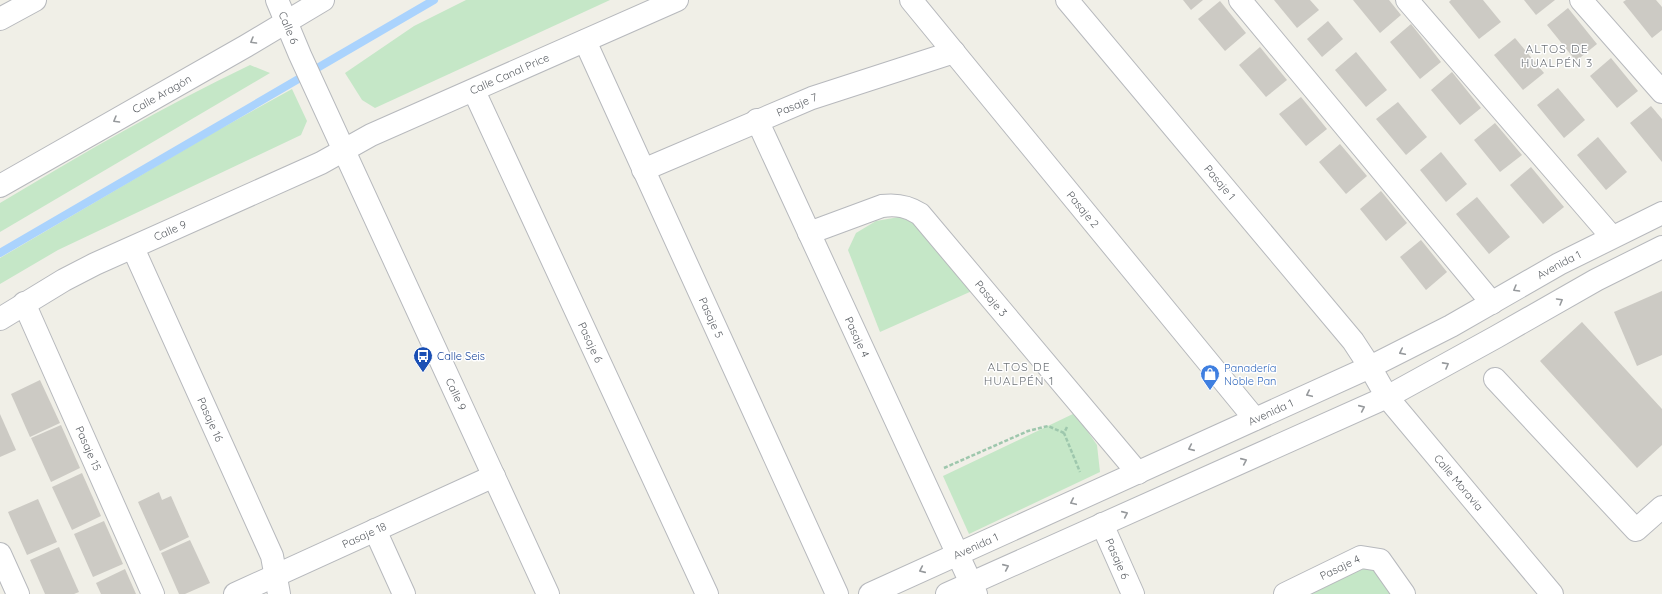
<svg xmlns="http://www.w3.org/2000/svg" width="1662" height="594" viewBox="0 0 1662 594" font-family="Quicksand,sans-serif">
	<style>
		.green { fill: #c5e7c7 }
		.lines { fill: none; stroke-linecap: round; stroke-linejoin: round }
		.stream { stroke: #aad3fd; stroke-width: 8 }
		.building { fill: #cccac4 }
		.minor-casing { stroke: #b7b9bd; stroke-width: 24 }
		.path { stroke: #9ec7ad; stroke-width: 2.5; stroke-dasharray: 4 2; stroke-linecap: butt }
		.minor { stroke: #fff; stroke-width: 22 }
		.oneway { stroke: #96999c }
		.labels { text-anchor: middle; stroke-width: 3; stroke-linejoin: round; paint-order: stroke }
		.street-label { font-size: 11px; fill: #5e6267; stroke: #fff }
		.transit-label { font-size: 11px; fill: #164399; stroke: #fff; text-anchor: start }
		.shop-label { font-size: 11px; fill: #366cbe; stroke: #fff; text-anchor: start }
		.neighbourhood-label { font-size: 12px; letter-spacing: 1px; fill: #6f7479; stroke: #fff }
	</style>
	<rect width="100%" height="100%" fill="#f0efe7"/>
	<!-- green -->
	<g class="green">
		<path d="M466,0h144l-235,108 -13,-8 -17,-27 69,-47z"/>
		<path d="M250,65l20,8 -270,159v-29c82,-49 164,-97 250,-138z"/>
		<path d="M292,89l15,32 -6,14 -243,115 -58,34v-26l211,-124z"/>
		<path d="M899,217l20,8 53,66 -92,41 -32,-82 8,-17 20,-12z"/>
		<path d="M1075,413l22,32 3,27 -131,62 -26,-58z"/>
		<path d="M1360,563l16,5 19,26h-99z"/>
	</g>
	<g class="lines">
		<!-- stream -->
		<path class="stream" d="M0,253l434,-253"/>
	</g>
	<!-- building -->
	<g class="building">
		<path d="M1183,0h20l-12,10z"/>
		<path d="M1274,0h36l9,10 -22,18z"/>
		<path d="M1353,0h36l12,15 -21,18z"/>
		<path d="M1451,0h32l18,22 -22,17 -30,-37z"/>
		<path d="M1524,0h31l-19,15z"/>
		<path d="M1626,0h30l6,7v23l-10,8 -29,-36z"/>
		<path d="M1220,1l26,32 -21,18 -27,-32z"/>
		<path d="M1568,8l29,36 -21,17 -29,-36z"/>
		<path d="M1328,21l15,18 -21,18 -15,-18z"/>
		<path d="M1411,24l30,38 -21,17 -30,-37z"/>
		<path d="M1515,38l29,35 -21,17 -29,-35z"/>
		<path d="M1260,47l27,33 -21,17 -27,-32z"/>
		<path d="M1356,52l31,38 -21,17 -31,-37z"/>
		<path d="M1611,58l27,33 -21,17 -27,-32z"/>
		<path d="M1452,72l29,36 -21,17 -29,-35z"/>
		<path d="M1558,88l27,32 -21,18 -27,-33z"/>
		<path d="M1301,97l26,32 -21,17 -27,-32z"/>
		<path d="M1398,102l29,35 -21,18 -30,-36z"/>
		<path d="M1651,106l11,13v43l-32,-39z"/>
		<path d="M1495,123l27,32 -22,17 -26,-32z"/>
		<path d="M1598,137l29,35 -21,18 -29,-35z"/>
		<path d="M1340,144l27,32 -21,18 -27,-32z"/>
		<path d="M1441,152l26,32 -21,18 -26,-32z"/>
		<path d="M1531,167l33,40 -21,17 -33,-39z"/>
		<path d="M1381,191l26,32 -21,18 -26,-32z"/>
		<path d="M1477,197l33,40 -21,17 -33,-40z"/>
		<path d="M1421,240l26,32 -21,18 -26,-33z"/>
		<path d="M1662,291v64l-25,11 -23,-54z"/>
		<path d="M1582,322l80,87v36l-25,23 -97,-107z"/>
		<path d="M40,380l20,43 -30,14 -19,-43z"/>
		<path d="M0,414l16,36 -16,7z"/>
		<path d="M61,425l19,43 -29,14 -20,-44z"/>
		<path d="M82,473l19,43 -29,14 -20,-43z"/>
		<path d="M159,492l3,8 9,-4 18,41 -29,14 -22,-49z"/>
		<path d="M38,499l19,43 -30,13 -19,-43z"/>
		<path d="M104,521l19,43 -30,13 -19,-43z"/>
		<path d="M190,540l20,43 -25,11h-6l-18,-41z"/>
		<path d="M59,547l20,45 -5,2h-29l-15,-34z"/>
		<path d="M125,569l11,25h-35l-5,-11z"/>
	</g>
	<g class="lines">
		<!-- minor casing -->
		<g class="minor-casing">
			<g id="minor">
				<path id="s1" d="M277,0l23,55 248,539"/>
				<path id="s2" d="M911,0l344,419"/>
				<path id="s3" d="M1067,0l286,341 17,26 17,30 165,197"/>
				<path d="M1240,0l252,303"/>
				<path d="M1407,0l205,237"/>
				<path d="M1581,0l81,92"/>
				<path d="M0,19l35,-19"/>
				<path id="s4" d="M585,41l252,553"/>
				<path id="s5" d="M474,91l233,503"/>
				<path id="s6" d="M757,120l219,474"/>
				<path id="s7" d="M643,170l169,-72 142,-46"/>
				<path id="s8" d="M0,186l246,-140 77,-46"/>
				<path id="s9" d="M809,233l73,-27c15,-2 26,0 38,8l218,259"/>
				<path id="s10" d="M133,248l139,308 7,38"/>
				<path id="s11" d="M24,303l129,291"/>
				<path id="s12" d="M0,319l64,-39 31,-16 226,-101 50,-28 306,-135"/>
				<path d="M1495,379l141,151 26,-23"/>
				<path id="s13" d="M1102,524l31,70"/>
				<path d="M375,530l29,64"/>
				<path d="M0,554l18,40"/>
				<path id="s14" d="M235,594l259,-118"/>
				<path id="s15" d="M870,594l500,-227 81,-41 108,-62 103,-51"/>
				<path d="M947,594l440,-197 109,-60 100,-57 66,-33"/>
				<path id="s16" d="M1285,594l76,-37 19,3 24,34"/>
			</g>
		</g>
		<!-- path -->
		<g class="path">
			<path d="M1067,427l-3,6 16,39"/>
			<path d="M944,468l84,-37 20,-5 16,7"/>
		</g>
		<!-- minor -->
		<use href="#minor" class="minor"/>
	</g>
	<!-- one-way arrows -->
	<defs><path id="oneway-chevron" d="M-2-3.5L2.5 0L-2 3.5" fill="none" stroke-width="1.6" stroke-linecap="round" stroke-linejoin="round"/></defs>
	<g class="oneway">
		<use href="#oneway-chevron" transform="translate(253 41) rotate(150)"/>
		<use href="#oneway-chevron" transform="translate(116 120) rotate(150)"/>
		<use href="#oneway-chevron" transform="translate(1516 289) rotate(150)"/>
		<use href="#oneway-chevron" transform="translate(1560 301) rotate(-30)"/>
		<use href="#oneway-chevron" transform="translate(1402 352) rotate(154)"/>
		<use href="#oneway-chevron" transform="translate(1446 365) rotate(-29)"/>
		<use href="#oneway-chevron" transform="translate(1309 394) rotate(155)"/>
		<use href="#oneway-chevron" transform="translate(1362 408) rotate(-24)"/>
		<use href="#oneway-chevron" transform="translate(1191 448) rotate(156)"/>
		<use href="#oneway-chevron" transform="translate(1244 461) rotate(-24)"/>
		<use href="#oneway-chevron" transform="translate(1073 502) rotate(155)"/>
		<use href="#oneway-chevron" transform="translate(1125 514) rotate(-24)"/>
		<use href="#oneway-chevron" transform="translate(1006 567) rotate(-24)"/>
		<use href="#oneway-chevron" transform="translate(922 570) rotate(156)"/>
	</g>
	<!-- icons -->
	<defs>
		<g id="bus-pin" transform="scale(1)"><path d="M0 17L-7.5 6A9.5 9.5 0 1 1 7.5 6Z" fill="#1a4fb4" stroke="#fff"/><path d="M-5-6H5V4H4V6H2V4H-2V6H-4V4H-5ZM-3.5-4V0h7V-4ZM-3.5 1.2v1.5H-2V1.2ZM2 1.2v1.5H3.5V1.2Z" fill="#fff"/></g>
		<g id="shop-pin" transform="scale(1)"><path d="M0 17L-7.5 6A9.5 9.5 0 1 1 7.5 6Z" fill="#3f7fe0" stroke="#fff"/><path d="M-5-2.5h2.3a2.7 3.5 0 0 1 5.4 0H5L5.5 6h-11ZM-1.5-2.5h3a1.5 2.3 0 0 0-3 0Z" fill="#fff"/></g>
	</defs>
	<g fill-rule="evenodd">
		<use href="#bus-pin" x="423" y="356"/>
		<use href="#shop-pin" x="1210" y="374"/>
	</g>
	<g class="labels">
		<!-- street labels -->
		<g class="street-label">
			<text dy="4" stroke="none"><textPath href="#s1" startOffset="30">Calle 6</textPath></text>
			<text dy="4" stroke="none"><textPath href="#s12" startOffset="566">Calle Canal Price</textPath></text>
			<text dy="4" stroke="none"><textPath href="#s8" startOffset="186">Calle Aragón</textPath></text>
			<text dy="4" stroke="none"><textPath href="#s7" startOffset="167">Pasaje 7</textPath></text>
			<text dy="4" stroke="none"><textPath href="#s3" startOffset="238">Pasaje 1</textPath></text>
			<text dy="4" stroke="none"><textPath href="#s2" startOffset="271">Pasaje 2</textPath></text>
			<text dy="4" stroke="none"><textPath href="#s12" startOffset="192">Calle 9</textPath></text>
			<text dy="4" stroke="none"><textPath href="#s15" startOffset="764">Avenida 1</textPath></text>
			<text dy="4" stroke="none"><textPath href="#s9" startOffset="228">Pasaje 3</textPath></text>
			<text dy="4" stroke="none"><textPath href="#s4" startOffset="304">Pasaje 5</textPath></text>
			<text dy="4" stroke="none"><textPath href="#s6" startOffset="239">Pasaje 4</textPath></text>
			<text dy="4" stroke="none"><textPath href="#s5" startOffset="277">Pasaje 6</textPath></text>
			<text dy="4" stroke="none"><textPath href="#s1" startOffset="433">Calle 9</textPath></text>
			<text dy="4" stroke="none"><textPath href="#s15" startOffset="440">Avenida 1</textPath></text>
			<text dy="4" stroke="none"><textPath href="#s10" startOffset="188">Pasaje 16</textPath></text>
			<text dy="4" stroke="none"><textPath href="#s11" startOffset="159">Pasaje 15</textPath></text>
			<text dy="4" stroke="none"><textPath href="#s3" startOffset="622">Calle Moravia</textPath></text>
			<text dy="4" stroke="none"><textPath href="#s14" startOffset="142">Pasaje 18</textPath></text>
			<text dy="4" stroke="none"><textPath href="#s15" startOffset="116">Avenida 1</textPath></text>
			<text dy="4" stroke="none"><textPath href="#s13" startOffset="38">Pasaje 6</textPath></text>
			<text dy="4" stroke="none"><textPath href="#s16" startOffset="61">Pasaje 4</textPath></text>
		</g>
		<!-- transit labels -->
		<g class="transit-label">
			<text x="437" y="360">Calle Seis</text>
		</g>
		<!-- shop labels -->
		<g class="shop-label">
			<text x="1224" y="372">Panadería<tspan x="1224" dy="13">Noble Pan</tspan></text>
		</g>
		<!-- neighbourhood labels -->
		<g class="neighbourhood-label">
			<text x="1557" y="53">ALTOS DE<tspan x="1557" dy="14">HUALPÉN 3</tspan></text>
			<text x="1019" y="371">ALTOS DE<tspan x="1019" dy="14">HUALPÉN 1</tspan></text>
		</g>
	</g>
</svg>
